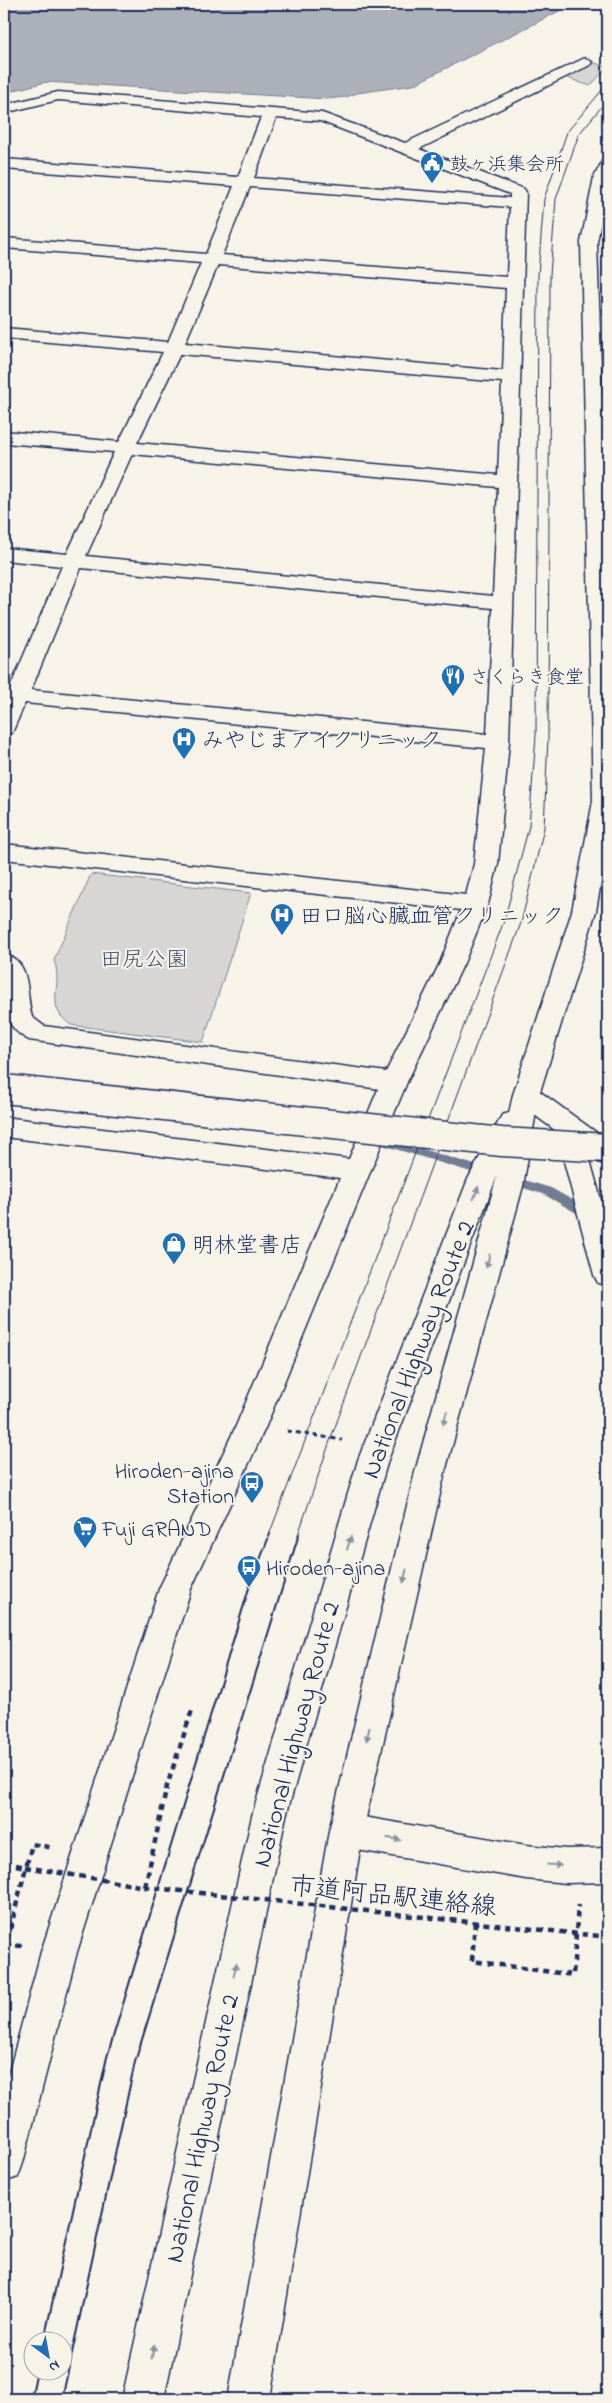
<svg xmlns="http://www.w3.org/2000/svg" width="612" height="2403" viewBox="0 0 612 2403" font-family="'Indie Flower','Klee One',sans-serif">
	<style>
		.green { fill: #d7d6d4; stroke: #798299 }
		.water { fill: #acb0b9; stroke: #727c95 }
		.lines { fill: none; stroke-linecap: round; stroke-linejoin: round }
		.stream { fill: #727c95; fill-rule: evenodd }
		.street-casing { stroke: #1b2f5e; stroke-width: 3 }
		.secondary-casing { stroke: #1b2f5e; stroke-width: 3 }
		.highway-casing { stroke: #1b2f5e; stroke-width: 3 }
		.path-far1 { stroke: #1b2f5e; stroke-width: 3; stroke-dasharray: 5 4; stroke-linecap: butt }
		.path { stroke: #1b2f5e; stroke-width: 4.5; stroke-dasharray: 6 5; stroke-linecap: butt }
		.street { fill: #f7f3e8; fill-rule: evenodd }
		.secondary { fill: #f7f3e8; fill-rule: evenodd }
		.highway { fill: #f7f3e8; fill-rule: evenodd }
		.tram-far1 { stroke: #1b2f5e; stroke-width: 1 }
		.tram { stroke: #1b2f5e; stroke-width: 2 }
		.secondary-bridge-casing { stroke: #1b2f5e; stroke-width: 31; stroke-linecap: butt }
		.path-bridge { stroke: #1b2f5e; stroke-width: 4.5; stroke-dasharray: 6 5; stroke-linecap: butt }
		.secondary-bridge { stroke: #f7f3e8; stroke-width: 28 }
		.oneway { fill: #8991a3 }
		.labels { text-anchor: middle; stroke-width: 4; stroke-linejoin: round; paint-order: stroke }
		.far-poi-label { font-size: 19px; fill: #1b2f5e; stroke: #f7f3e8; text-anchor: start }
		.poi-label { font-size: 22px; fill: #1b2f5e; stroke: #f7f3e8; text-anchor: start }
		.park-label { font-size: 22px; fill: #415076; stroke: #f7f3e8 }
		.near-street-label { font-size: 26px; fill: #1b2f5e; stroke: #f7f3e8 }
	</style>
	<rect width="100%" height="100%" fill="#f7f3e8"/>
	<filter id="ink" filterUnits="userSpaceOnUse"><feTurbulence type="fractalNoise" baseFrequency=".02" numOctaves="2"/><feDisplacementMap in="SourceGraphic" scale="10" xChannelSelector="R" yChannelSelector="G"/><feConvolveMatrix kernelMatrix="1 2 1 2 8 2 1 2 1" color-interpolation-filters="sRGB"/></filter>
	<g filter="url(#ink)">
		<!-- green -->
		<g class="green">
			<path d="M595,63l13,4 -18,19 -25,-9z"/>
			<path d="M91,874l160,19 -48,149 -132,-17c-28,-19 -7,-37 -17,-65z"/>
		</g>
		<!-- water -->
		<path class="water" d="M4,4h569l-160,81 -56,8 -11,4 -19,2 -281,-17 -42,11z"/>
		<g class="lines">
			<!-- stream -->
			<path class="stream" d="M383,1137l168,51 57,32v11l-65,-37 -164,-50 -2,-3 2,-3z"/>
			<!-- street casing -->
			<g class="street-casing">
				<g id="street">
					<path d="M585,58l7,4 -2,3 -171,84 105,40 2,3 -17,550 -11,122 -10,40 -24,59 -57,119 -141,344 -75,163 -114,363 -54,211 -5,14 -14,5v-91l37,-139 118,-363 77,-163 104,-248 -336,-41v-20l345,42 32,-77 59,-119 21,-53 -457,-51v-15l462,51 8,-31 12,-116 -461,-45 -13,30 -8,2v-47h6l52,-122 -58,-6v-12l63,6 47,-102 -110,-9v-12l115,11 44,-90 -159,-14v-10l164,14 33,-79 -197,-15v-10l202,16 28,-68 -230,-17v-10l234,18 23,-60 -203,-17 -54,13v-8l54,-13 264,21 83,30zM276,118l44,3 190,73v4l-256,-20zM250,187l260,20 -3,70 -285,-22zM218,265l288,23 -3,83 -318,-28zM180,354l322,28 -4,93 -361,-32zM132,454l366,33 -5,109 -407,-40zM81,568l412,40 -6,126 -456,-44z"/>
					<path d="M526,1086l9,2 73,53v24l-10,-3 -81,-60 -4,-7 4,-7z"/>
					<path d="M346,1814l180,31 40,4 42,-1v34l-42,1 -40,-4 -180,-31 -12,-5 -5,-12 5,-12z"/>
				</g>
			</g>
			<!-- secondary casing -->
			<g class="secondary-casing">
				<g id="secondary">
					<path d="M4,954c29,8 21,40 28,63l12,9 350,47 9,2 4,7 -4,7 -9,2 -365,-51c-13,-7 -20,-15 -24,-30z"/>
					<path d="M573,1136l9,3 4,7 22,79v61l-10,-3 -4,-8 -34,-129 4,-7z"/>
				</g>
			</g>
			<!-- highway casing -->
			<g class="highway-casing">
				<path id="highway" d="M608,158v27l-11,57 11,339v261l-12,69 -57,184 -16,91 -78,286 -82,359 -93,568h-42l101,-568 86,-359 82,-296 -109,284 -102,356 -122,583h-42l130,-583 106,-356 110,-281 34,-64 7,-2 4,-18 59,-184 21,-110 -12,-559 13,-65 9,-17z"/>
			</g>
			<!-- path-far1 -->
			<path class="path-far1" d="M287,1431l55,9"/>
			<!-- path -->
			<g class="path">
				<path d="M16,1865l9,2"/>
				<path d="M145,1887l22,-101 26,-79"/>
				<path d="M475,1922l-3,39 101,14 5,-70"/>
				<path d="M22,1946l-16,-1 26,-101 22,4"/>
			</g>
			<!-- street -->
			<use href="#street" class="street"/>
			<!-- secondary -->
			<use href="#secondary" class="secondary"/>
			<!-- highway -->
			<use href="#highway" class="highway"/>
			<!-- tram-far1 -->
			<g class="tram-far1">
				<path d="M269,1535l235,-614 25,-95 7,-90 2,-461 6,-76 23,-67 41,-49"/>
				<path d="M298,1535l33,-97 190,-515 23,-95 4,-91 2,-462 6,-76 23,-65 29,-35"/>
			</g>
			<!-- tram -->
			<g class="tram">
				<path d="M44,2340l63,-283 142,-469 21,-54"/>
				<path d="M31,2399l6,-29"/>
				<path d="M62,2399l73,-337 164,-528"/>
			</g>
			<!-- secondary-bridge casing -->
			<g class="secondary-bridge-casing">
				<path id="secondary-bridge" d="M4,1089l498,53 106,6"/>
			</g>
			<!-- path-bridge -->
			<path class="path-bridge" d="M25,1867l120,20 463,50"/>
			<!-- secondary-bridge -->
			<use href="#secondary-bridge" class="secondary-bridge"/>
		</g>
		<!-- one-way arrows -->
		<defs><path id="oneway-solid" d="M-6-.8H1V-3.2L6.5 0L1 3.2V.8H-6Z" transform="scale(1.25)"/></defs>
		<g class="oneway">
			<use href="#oneway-solid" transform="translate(476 1193) rotate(-69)"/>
			<use href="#oneway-solid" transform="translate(488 1261) rotate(105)"/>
			<use href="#oneway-solid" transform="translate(445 1418) rotate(105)"/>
			<use href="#oneway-solid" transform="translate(349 1543) rotate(-74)"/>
			<use href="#oneway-solid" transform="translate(405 1576) rotate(103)"/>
			<use href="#oneway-solid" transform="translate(368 1734) rotate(103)"/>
			<use href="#oneway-solid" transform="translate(394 1839) rotate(9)"/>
			<use href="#oneway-solid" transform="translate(554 1865) rotate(4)"/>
			<use href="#oneway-solid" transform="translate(235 1970) rotate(-78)"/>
			<use href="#oneway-solid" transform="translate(153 2352) rotate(-78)"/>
		</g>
	</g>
	<!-- icons -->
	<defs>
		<g id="civic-pin" transform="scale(1.25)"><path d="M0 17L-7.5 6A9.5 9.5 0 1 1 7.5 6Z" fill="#1f6fb2" stroke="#f7f3e8"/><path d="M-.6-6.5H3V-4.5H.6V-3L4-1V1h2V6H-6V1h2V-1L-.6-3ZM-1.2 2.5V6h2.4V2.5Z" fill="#fff"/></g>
		<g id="restaurant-pin" transform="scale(1.25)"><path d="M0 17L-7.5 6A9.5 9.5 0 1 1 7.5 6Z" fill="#1f6fb2" stroke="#f7f3e8"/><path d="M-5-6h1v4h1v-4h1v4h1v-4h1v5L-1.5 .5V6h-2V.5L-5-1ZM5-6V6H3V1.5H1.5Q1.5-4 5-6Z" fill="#fff"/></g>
		<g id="hospital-pin" transform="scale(1.25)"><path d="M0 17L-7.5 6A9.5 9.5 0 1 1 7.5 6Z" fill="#1f6fb2" stroke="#f7f3e8"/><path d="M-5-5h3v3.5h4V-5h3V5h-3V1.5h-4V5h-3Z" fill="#fff"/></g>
		<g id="shop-pin" transform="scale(1.25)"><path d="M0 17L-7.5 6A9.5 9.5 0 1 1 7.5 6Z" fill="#1f6fb2" stroke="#f7f3e8"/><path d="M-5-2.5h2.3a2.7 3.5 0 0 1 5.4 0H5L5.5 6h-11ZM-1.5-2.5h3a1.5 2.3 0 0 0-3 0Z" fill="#fff"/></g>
		<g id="bus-pin" transform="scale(1.25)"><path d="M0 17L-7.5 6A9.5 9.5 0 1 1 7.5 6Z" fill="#1f6fb2" stroke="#f7f3e8"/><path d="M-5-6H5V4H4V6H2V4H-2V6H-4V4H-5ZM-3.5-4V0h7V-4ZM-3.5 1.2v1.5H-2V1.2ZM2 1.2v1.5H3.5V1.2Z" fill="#fff"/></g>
		<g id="supermarket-pin" transform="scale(1.25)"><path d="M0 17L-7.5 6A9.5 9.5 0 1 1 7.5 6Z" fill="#1f6fb2" stroke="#f7f3e8"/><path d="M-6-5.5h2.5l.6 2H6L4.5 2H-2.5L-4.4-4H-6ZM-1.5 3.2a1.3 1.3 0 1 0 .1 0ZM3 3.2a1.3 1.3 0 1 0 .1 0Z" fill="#fff"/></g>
	</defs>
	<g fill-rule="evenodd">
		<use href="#civic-pin" x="432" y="163"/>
		<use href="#restaurant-pin" x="453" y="676"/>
		<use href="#hospital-pin" x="184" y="739"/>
		<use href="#hospital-pin" x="282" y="915"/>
		<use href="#shop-pin" x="174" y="1244"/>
		<use href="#bus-pin" x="252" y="1483"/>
		<use href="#supermarket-pin" x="85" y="1528"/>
		<use href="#bus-pin" x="249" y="1567"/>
	</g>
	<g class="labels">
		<!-- far-poi labels -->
		<g class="far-poi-label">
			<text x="450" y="170">鼓ヶ浜集会所</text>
			<text x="470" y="683">さくらき食堂</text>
		</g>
		<!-- poi labels -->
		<g class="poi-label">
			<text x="202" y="747">みやじまアイクリニック</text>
			<text x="300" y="923">田口脳心臓血管クリニック</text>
			<text x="192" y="1252">明林堂書店</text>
			<text x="234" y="1478" text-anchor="end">Hiroden-ajina<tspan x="234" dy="25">Station</tspan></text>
			<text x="102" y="1536">Fuji GRAND</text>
			<text x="266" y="1575">Hiroden-ajina</text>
		</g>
		<!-- park labels -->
		<g class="park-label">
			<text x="144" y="966">田尻公園</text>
		</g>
		<!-- near-street labels -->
		<g class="near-street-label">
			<text transform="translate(417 1349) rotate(-69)" y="9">National Highway Route 2</text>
			<text transform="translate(295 1734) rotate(-75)" y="9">National Highway Route 2</text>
			<text transform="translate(393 1895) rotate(6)" y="9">市道阿品駅連絡線</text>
			<text transform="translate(201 2128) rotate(-78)" y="9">National Highway Route 2</text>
		</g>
	</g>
	<!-- margin -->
	<rect width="612" height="2403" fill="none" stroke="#f7f3e8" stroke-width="20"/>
	<rect x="10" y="10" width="592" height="2383" fill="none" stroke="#1b2f5e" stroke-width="2" filter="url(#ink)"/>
	<!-- north arrow -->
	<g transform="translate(48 2356) rotate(148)"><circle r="24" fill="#f7f3e8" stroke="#9fa5b1"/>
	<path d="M0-4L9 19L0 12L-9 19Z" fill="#1f6fb2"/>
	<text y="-8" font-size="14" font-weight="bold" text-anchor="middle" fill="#1b2f5e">N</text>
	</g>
</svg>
